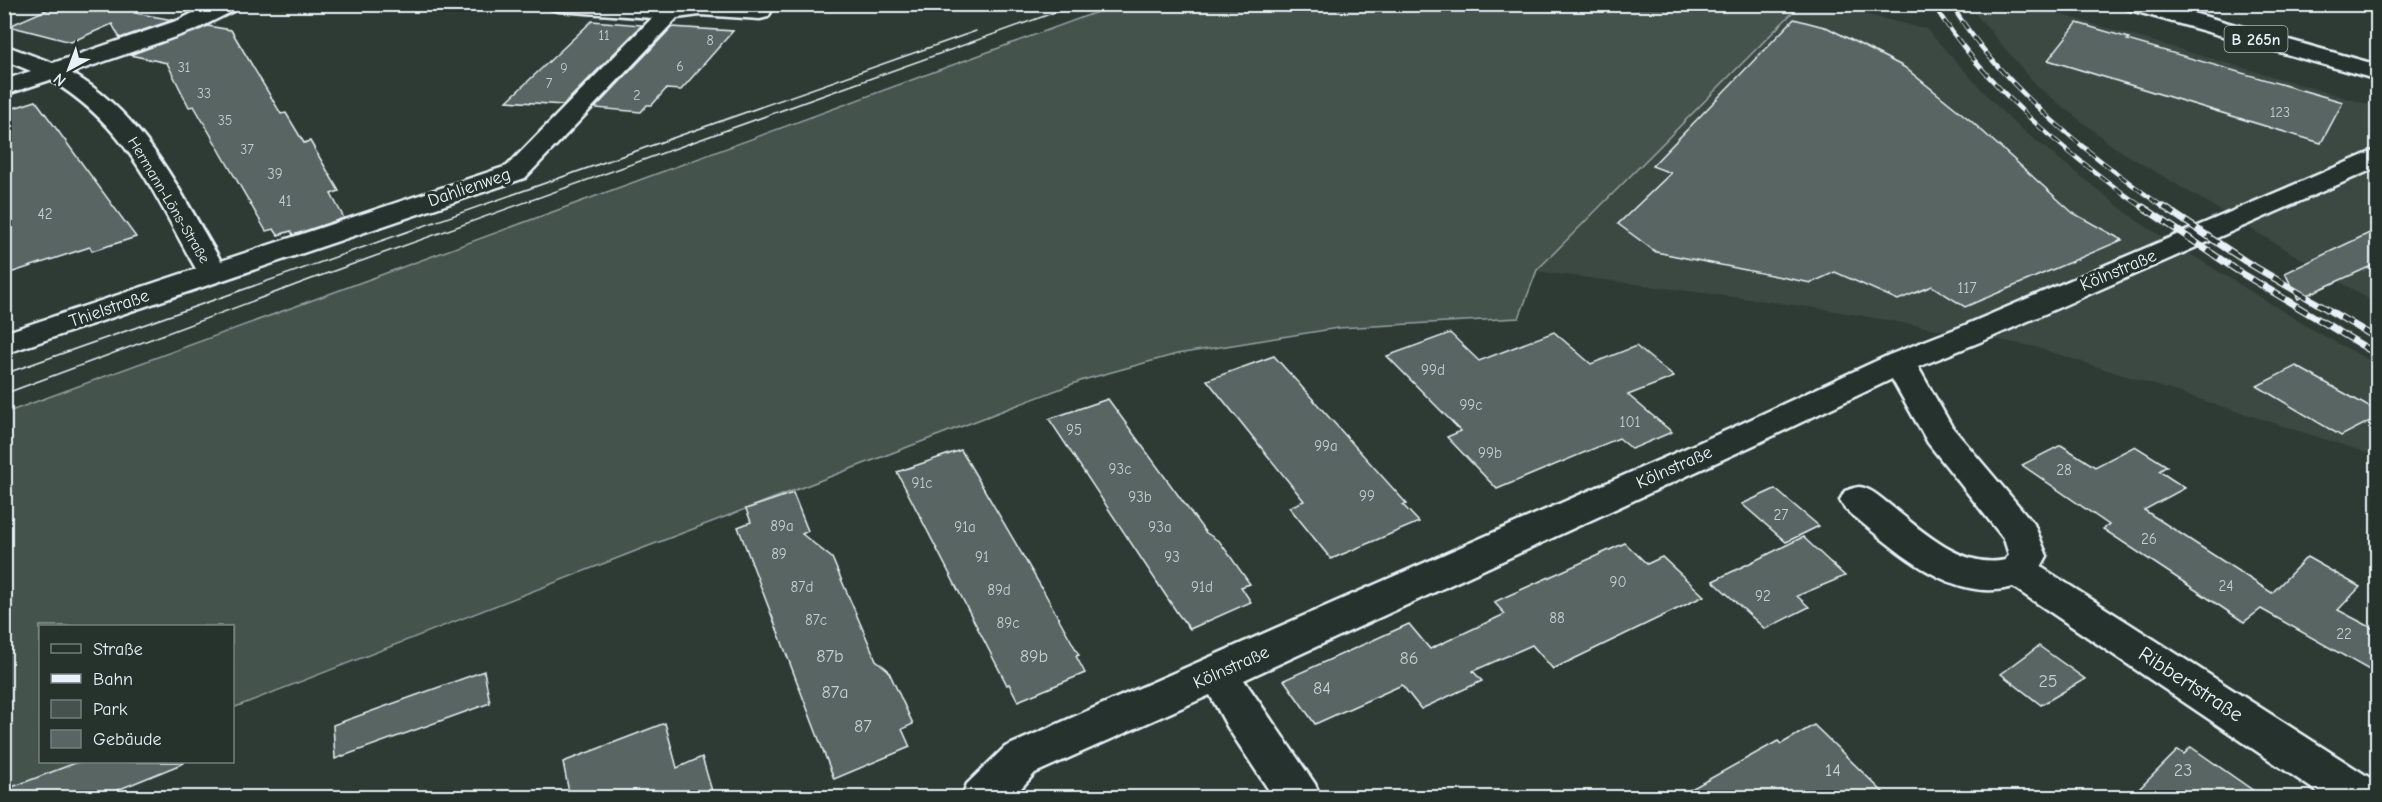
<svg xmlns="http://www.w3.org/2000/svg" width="2382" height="802" viewBox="0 0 2382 802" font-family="'Comic Neue',sans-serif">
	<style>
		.built { fill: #3b4843 }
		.green { fill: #45524e; stroke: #96a2a3; stroke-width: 1.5 }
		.building { fill: #596563; stroke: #e8f1f8; stroke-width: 1.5 }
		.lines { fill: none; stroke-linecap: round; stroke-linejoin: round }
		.street-casing { stroke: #e8f1f8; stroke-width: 5 }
		.primary-casing { stroke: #e8f1f8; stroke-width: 5 }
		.street { fill: #26332d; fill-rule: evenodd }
		.primary { fill: #26332d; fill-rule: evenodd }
		.tram { stroke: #e8f1f8; stroke-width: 1.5 }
		.rail-far1-casing { stroke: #e8f1f8; stroke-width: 4.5 }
		.rail-casing { stroke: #e8f1f8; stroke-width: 7 }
		.rail-far1 { stroke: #26332d; stroke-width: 3; stroke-dasharray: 10; stroke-linecap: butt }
		.rail { stroke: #26332d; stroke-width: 4.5; stroke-dasharray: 13; stroke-linecap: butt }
		.labels { text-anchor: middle; stroke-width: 6; stroke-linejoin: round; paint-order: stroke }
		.far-number-label { font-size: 14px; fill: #c4ced3 }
		.number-label { font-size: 15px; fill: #c4ced3 }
		.far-street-label { font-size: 15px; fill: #e8f1f8; stroke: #26332d }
		.shield { fill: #26332d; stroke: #aeb8bb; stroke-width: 1.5 }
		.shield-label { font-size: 16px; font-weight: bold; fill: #e8f1f8 }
		.street-label { font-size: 18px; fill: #e8f1f8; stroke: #26332d }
		.near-number-label { font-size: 18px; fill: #c4ced3 }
		.near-street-label { font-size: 21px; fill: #e8f1f8; stroke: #26332d }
	</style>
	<rect width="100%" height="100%" fill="#2e3b35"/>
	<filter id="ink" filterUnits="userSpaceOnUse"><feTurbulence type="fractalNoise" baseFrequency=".0167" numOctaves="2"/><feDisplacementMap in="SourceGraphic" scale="12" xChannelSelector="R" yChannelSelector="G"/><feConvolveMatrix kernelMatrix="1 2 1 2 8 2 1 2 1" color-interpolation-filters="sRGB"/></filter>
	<g filter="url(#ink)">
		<!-- built -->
		<g class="built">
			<path d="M1800,5h26l100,24 83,90 128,102 181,112 59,31v92l-345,-110 -208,-37 -288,-38z"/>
			<path d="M1971,5h57l349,102v197l-263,-157 -76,-60 -65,-76z"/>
		</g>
		<!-- green -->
		<path class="green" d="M1116,5h684l-263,265 -18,48 -181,10 -161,26 -94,26 -437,167 -413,161 -1,-82h-192v136h56l-91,35v-384z"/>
		<!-- building -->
		<g class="building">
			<path d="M60,4h94l-19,9 38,7 -53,18 -8,-14 -41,18 -62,-16z"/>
			<path d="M1794,19l34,9 76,39 66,53 103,93 49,27 -157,67 -33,-21 -34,14 -63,-28 -24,11 -155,-31 -38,-28 53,-51 -19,-7z"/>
			<path d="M592,21l50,4 -79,80 -56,-4z"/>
			<path d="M2077,23l52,15 -2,2 216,62 -22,41 -273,-83z"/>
			<path d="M208,26l23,4 50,84 5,-1 18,30 6,-2 29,50 -8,3 13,24 -51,17 -2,-4 -13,4 -4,-6 -8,2 -72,-125 -5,1 -22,-44 -37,-8z"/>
			<path d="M672,27l61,4 -52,59 -15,-1 -14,16h-5l-6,7 -46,-4z"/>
			<path d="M36,101l100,136 -44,14 -2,-4 -86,28v-164z"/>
			<path d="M2378,229v34l-80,36 -13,-26z"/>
			<path d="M1554,332l37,32 45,-18 38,31 -46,18 44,37 -40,17 -13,-11 -122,51 -50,-52 14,-6 -74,-75 63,-23 29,28z"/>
			<path d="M1274,356l133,148 -4,1 16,17 -88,37 -42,-52 15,-6 -97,-121z"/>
			<path d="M2296,366l82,46v5l-37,19 -84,-50z"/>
			<path d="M1108,399l97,133 15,10 30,42 -9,3 10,15 -61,27 -12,-15 -129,-195z"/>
			<path d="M2061,445l34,22 40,-21 32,20 -8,5 26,17 -41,22 128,83 35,-36 53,30 -22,23 40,21v44l-117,-66 -17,13 -141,-93 6,-4 -87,-60z"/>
			<path d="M961,450l82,140 36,65 -3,1 9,17 -67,28 -9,-17 -2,1 -110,-213z"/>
			<path d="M1775,489l44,37 -33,16 -44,-38z"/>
			<path d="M793,493l15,38 -6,3 30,24 44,102 12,10 25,54 -11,5 8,18 -76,32 -96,-252 13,-5 -5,-13z"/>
			<path d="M1803,537l42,39 -48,20 12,11 -44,22 -52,-48z"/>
			<path d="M1625,543l22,21 15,-7 42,39 -151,73 -21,-24 -59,26 9,10 -61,28 -19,-24 -87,39 -31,-44 125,-56 21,25 75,-35 -11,-12z"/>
			<path d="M2039,646l46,33 -44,26 -40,-31z"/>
			<path d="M484,671l6,32 -155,56 -2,-34z"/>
			<path d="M665,723l12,45 25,-11 12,41h-144l-7,-36z"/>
			<path d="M1814,725l75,73h-214l103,-57 3,3z"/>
			<path d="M2191,747l73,51h-134l48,-48 6,4z"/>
			<path d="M78,762h106v1l-86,35h-94v-8z"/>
		</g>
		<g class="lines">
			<!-- street casing -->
			<g class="street-casing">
				<g id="street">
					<path d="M211,4l25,2 -3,5 -38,19 -124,43c74,42 108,118 150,188l286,-95 145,-148 -93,-7 -8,-2 -3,-5h199l21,3 3,5 -3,5 -8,2 -60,-4 -23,3 -152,160 -521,176v-21l192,-64c-43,-76 -67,-142 -146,-189l-46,15v-15l27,-9 -27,-11v-15l49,18 126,-43z"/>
					<path d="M2378,149v18l-393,173 -67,27 34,60 82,97 13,32 -6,11 337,216v15h-52l-313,-211c-63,18 -122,-42 -168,-78l-5,-9 5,-9c4,-1 10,-4 14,-4 12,1 23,12 32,19 30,24 72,64 114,54l4,-5 -5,-16 -76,-96 -36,-64 -136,65 -512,236 71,104 6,14h-47l-46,-70 -18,-33 -175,78 -23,25h-51l6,-14 38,-37 727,-319 157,-73 74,-29z"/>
				</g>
			</g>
			<!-- primary casing -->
			<g class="primary-casing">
				<path id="primary" d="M2124,4h37l217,61v15l-251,-71z"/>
			</g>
			<!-- street -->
			<use href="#street" class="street"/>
			<!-- primary -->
			<use href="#primary" class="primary"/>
			<!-- tram -->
			<g class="tram">
				<path d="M4,374l972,-343"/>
				<path d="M4,394l313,-117 761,-273"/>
			</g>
			<!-- rail-far1 casing -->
			<g class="rail-far1-casing">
				<g id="rail-far1">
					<path d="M1933,4c54,85 130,147 212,205"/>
					<path d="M1951,4c49,81 138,151 215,205"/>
				</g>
			</g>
			<!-- rail casing -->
			<g class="rail-casing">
				<g id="rail">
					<path d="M2143,207l95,64 140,84"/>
					<path d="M2164,207l81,54 133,78"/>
				</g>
			</g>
			<!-- rail-far1 -->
			<use href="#rail-far1" class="rail-far1"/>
			<!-- rail -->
			<use href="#rail" class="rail"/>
		</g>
	</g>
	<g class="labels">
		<!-- far-number labels -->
		<g class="far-number-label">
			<text x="604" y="40">11</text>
			<text x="710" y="45">8</text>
			<text x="680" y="71">6</text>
			<text x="184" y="72">31</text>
			<text x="564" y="73">9</text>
			<text x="549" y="88">7</text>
			<text x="204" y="98">33</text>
			<text x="637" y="100">2</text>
			<text x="2280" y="117">123</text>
			<text x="225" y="125">35</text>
			<text x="247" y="154">37</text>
		</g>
		<!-- number labels -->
		<g class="number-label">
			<text x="275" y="179">39</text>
			<text x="285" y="206">41</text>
			<text x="45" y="219">42</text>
			<text x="1967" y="293">117</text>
			<text x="1433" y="375">99d</text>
			<text x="1471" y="410">99c</text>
			<text x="1630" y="427">101</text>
			<text x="1074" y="435">95</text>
			<text x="1326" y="451">99a</text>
			<text x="1490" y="458">99b</text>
			<text x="1120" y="474">93c</text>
			<text x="2064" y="475">28</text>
			<text x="922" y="488">91c</text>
			<text x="1367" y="501">99</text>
			<text x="1140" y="502">93b</text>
			<text x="1781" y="520">27</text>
			<text x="782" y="531">89a</text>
			<text x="965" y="532">91a</text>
			<text x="1160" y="532">93a</text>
			<text x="2149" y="544">26</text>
			<text x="779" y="559">89</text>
			<text x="982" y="562">91</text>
			<text x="1172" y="562">93</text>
			<text x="1618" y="587">90</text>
			<text x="2226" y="591">24</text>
			<text x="802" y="592">87d</text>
			<text x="1202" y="592">91d</text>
			<text x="999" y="595">89d</text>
			<text x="1763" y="601">92</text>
			<text x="1557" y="623">88</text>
			<text x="816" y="625">87c</text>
			<text x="1008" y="628">89c</text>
			<text x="2344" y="639">22</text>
		</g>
		<!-- far-street labels -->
		<g class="far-street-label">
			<text transform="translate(169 200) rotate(59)" y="5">Hermann-Löns-Straße</text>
		</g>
		<!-- shield labels -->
		<rect class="shield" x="2224.5" y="26" width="63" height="26" rx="4.5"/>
		<g class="shield-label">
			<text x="2256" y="45">B 265n</text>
		</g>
		<!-- street labels -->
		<g class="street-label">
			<text transform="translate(469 187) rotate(-19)" y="6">Dahlienweg</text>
			<text transform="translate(2118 270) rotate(-23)" y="6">Kölnstraße</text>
			<text transform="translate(109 308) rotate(-19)" y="6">Thielstraße</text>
			<text transform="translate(1674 467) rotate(-24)" y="6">Kölnstraße</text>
			<text transform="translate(1231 667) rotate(-24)" y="6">Kölnstraße</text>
		</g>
		<!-- near-number labels -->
		<g class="near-number-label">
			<text x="830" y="662">87b</text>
			<text x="1034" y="662">89b</text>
			<text x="1409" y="664">86</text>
			<text x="2048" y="687">25</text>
			<text x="1322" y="694">84</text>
			<text x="835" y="698">87a</text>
			<text x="863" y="732">87</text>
			<text x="1833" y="776">14</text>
			<text x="2183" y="776">23</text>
		</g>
		<!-- near-street labels -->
		<g class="near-street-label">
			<text transform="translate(2191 684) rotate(33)" y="7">Ribbertstraße</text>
		</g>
	</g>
	<!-- margin -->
	<rect width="2382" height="802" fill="none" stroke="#26332d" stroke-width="24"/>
	<rect x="12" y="12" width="2358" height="778" fill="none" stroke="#e8f1f8" stroke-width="2" filter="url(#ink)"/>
	<!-- legend -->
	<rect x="39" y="625" width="195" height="138" fill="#26332d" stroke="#747f7e" stroke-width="1.5"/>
	<rect x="51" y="644" width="30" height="9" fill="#26332d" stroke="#747f7e" stroke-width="1.5"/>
	<text x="93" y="655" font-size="18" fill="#e8f1f8">Straße</text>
	<rect x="51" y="674" width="30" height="9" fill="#e8f1f8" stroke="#747f7e" stroke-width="1.5"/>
	<text x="93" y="685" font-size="18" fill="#e8f1f8">Bahn</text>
	<rect x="51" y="700" width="30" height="18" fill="#45524e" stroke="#747f7e" stroke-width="1.5"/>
	<text x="93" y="715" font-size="18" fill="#e8f1f8">Park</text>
	<rect x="51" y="730" width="30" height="18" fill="#596563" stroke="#747f7e" stroke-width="1.5"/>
	<text x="93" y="745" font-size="18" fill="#e8f1f8">Gebäude</text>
	<!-- north arrow -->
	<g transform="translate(69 69) rotate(221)" stroke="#26332d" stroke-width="4.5" paint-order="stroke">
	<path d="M0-4.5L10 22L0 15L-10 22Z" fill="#e8f1f8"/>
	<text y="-9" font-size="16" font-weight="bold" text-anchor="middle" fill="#e8f1f8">N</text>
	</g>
</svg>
